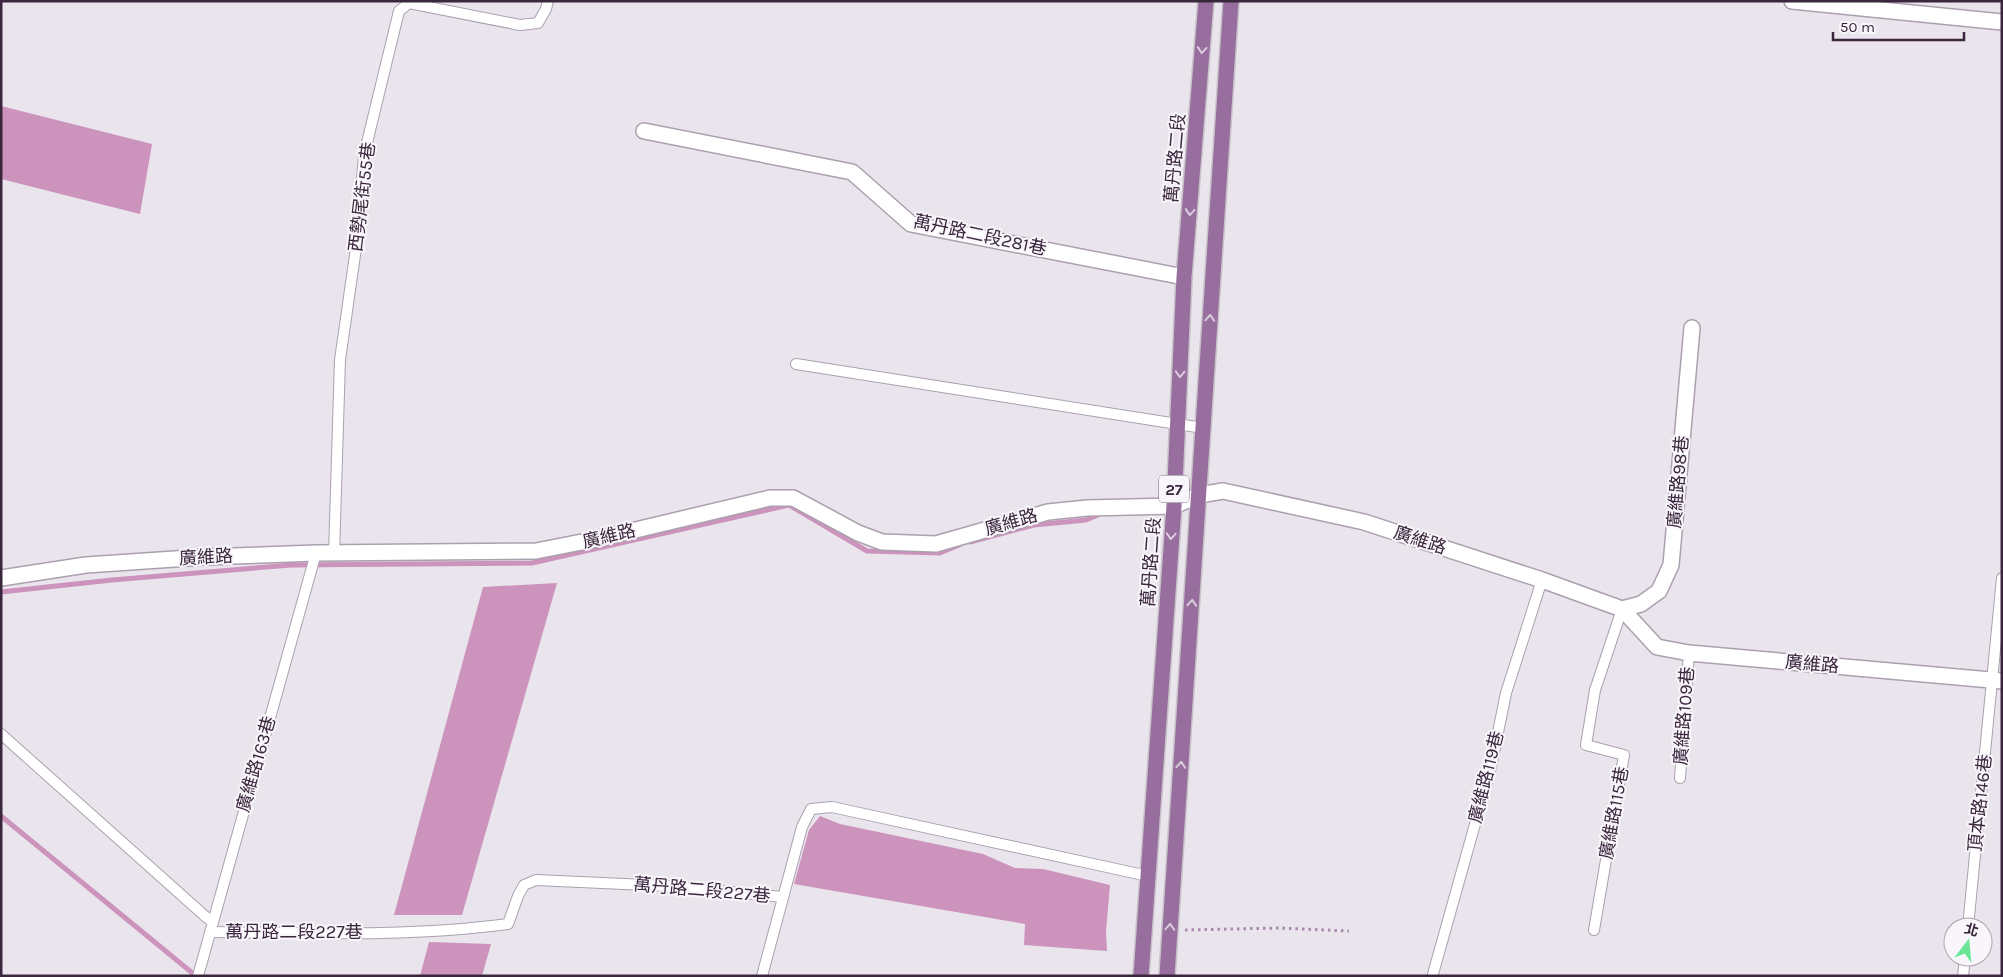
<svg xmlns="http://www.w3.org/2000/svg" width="2003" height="977" viewBox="0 0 2003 977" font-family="Karla,'Noto Sans TC',sans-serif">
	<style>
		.water { fill: #cc93bd }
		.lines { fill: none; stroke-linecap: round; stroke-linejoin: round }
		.stream { stroke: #cc93bd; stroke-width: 5 }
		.lane-casing { stroke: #aba0ae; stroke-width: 12 }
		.street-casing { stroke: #aba0ae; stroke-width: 18 }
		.primary-casing { stroke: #c8c2c9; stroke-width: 18 }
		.path { stroke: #a689ad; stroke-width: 3; stroke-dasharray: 2.5 4; stroke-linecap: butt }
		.lane { stroke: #fff; stroke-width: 10 }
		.street { stroke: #fff; stroke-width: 15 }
		.primary { stroke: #976e9e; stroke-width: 15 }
		.oneway { stroke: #dbcdde }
		.labels { text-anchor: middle; stroke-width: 4; stroke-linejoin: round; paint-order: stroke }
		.shield { fill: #f8f6fa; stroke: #736476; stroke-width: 1 }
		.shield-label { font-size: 16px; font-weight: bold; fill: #3a263d }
		.street-label { font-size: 18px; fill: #3a263d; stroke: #f8f6fa }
	</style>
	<rect width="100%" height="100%" fill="#eae5ed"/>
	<!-- water -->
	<g class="water">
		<path d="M1,106l151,38 -12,70 -139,-35z"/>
		<path d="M557,583l-95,332h-68l89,-328z"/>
		<path d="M820,816l20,8 143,30 32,14 28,1 67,16 -4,47 1,19 -83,-6 1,-21 -231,-40 15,-54z"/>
		<path d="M429,942l62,2 -9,32h-62z"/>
	</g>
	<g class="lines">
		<!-- stream -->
		<g class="stream">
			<path d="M970,542l64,-17 52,-5 12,-5"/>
			<path d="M1,592l111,-12 179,-15 241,-2 257,-58 78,46 73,2 19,-8"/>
			<path d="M1,816l195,160"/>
		</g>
		<!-- lane casing -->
		<g class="lane-casing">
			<g id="lane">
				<path d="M796,364l407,64"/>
				<path d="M334,554l6,-194 16,-112 8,-93 35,-144 10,-8 111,22 18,-2 8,-14 2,-8"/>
				<path d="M1,734l205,183 6,4"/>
				<path d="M1680,778l9,-125"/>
				<path d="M1968,927l34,-349"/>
				<path d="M1594,930l30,-175 -38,-10 9,-55 27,-81"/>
				<path d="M210,932c99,1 200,5 298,-8l10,-28 6,-11 12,-5 132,6 115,11"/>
				<path d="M1433,974l58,-207 15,-74 36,-113"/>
				<path d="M198,976l118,-423"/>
				<path d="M762,976l40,-149 9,-18 21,-2 316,69"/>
				<path d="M1963,976l2,-19"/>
			</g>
		</g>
		<!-- street casing -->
		<g class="street-casing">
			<g id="street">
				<path d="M1792,1l210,21"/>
				<path d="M644,131l208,41 59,52 273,53"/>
				<path d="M1,578l85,-13 118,-8 112,-4 220,-2 66,-13 168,-40h23l65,35 24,9 54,2 112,-32 39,-4 87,-2 25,-11 24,-4 141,31 178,58 80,29 35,38 32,6 313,28"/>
				<path d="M1622,609l19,-5 18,-13 12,-26 21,-237"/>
			</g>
		</g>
		<!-- primary casing -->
		<g class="primary-casing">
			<g id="primary">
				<path d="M1141,976l33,-470 10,-229 22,-276"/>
				<path d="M1167,976l64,-975"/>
			</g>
		</g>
		<!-- path -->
		<path class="path" d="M1185,930l93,-2 71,3"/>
		<!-- lane -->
		<use href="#lane" class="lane"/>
		<!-- street -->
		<use href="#street" class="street"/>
		<!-- primary -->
		<use href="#primary" class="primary"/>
	</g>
	<!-- one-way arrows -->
	<defs><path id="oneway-chevron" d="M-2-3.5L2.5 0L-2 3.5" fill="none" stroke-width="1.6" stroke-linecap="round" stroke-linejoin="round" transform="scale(1.25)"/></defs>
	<g class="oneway">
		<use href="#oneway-chevron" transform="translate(1202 50) rotate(95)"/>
		<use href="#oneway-chevron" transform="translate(1190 212) rotate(95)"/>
		<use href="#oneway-chevron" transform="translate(1210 318) rotate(-86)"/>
		<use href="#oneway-chevron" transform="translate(1180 374) rotate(93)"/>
		<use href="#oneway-chevron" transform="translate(1171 536) rotate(94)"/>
		<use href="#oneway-chevron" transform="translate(1192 603) rotate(-86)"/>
		<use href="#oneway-chevron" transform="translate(1181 765) rotate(-86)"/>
		<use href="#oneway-chevron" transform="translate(1170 927) rotate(-86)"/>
	</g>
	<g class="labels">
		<!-- shield labels -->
		<rect class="shield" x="1159" y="475.5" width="30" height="27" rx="4"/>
		<g class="shield-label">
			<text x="1174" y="495">27</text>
		</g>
		<!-- street labels -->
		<g class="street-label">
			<text transform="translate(1175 158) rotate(-85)" y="6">萬丹路二段</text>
			<text transform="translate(362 197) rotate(-83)" y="6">西勢尾街55巷</text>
			<text transform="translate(980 235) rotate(12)" y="6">萬丹路二段281巷</text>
			<text transform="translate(1678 482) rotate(-85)" y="6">廣維路98巷</text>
			<text transform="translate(1011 522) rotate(-16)" y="6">廣維路</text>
			<text transform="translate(609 536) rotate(-13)" y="6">廣維路</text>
			<text transform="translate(1420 540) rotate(18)" y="6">廣維路</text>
			<text transform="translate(206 557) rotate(-3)" y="6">廣維路</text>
			<text transform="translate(1151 562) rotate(-86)" y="6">萬丹路二段</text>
			<text transform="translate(1812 664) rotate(5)" y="6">廣維路</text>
			<text transform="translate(1684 716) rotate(-86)" y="6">廣維路109巷</text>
			<text transform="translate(256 764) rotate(-74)" y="6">廣維路163巷</text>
			<text transform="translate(1486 777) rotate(-76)" y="6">廣維路119巷</text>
			<text transform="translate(1980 803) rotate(-84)" y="6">頂本路146巷</text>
			<text transform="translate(1614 813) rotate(-80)" y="6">廣維路115巷</text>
			<text transform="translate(702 890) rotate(5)" y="6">萬丹路二段227巷</text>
			<text x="294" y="938">萬丹路二段227巷</text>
		</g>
	</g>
	<!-- border -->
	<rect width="2003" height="977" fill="none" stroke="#3a263d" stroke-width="5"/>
	<!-- north arrow -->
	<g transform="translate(1968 942) rotate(16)"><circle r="24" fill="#f8f6fa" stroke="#aca3ae"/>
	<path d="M0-4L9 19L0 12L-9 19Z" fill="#6ce597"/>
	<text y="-8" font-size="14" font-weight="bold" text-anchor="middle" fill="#3a263d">北</text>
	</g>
	<!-- scale -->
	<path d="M1833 32v8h131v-8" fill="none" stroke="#3a263d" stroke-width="2.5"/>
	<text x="1840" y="32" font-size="15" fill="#3a263d" stroke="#f8f6fa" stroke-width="4" paint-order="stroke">50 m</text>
</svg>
